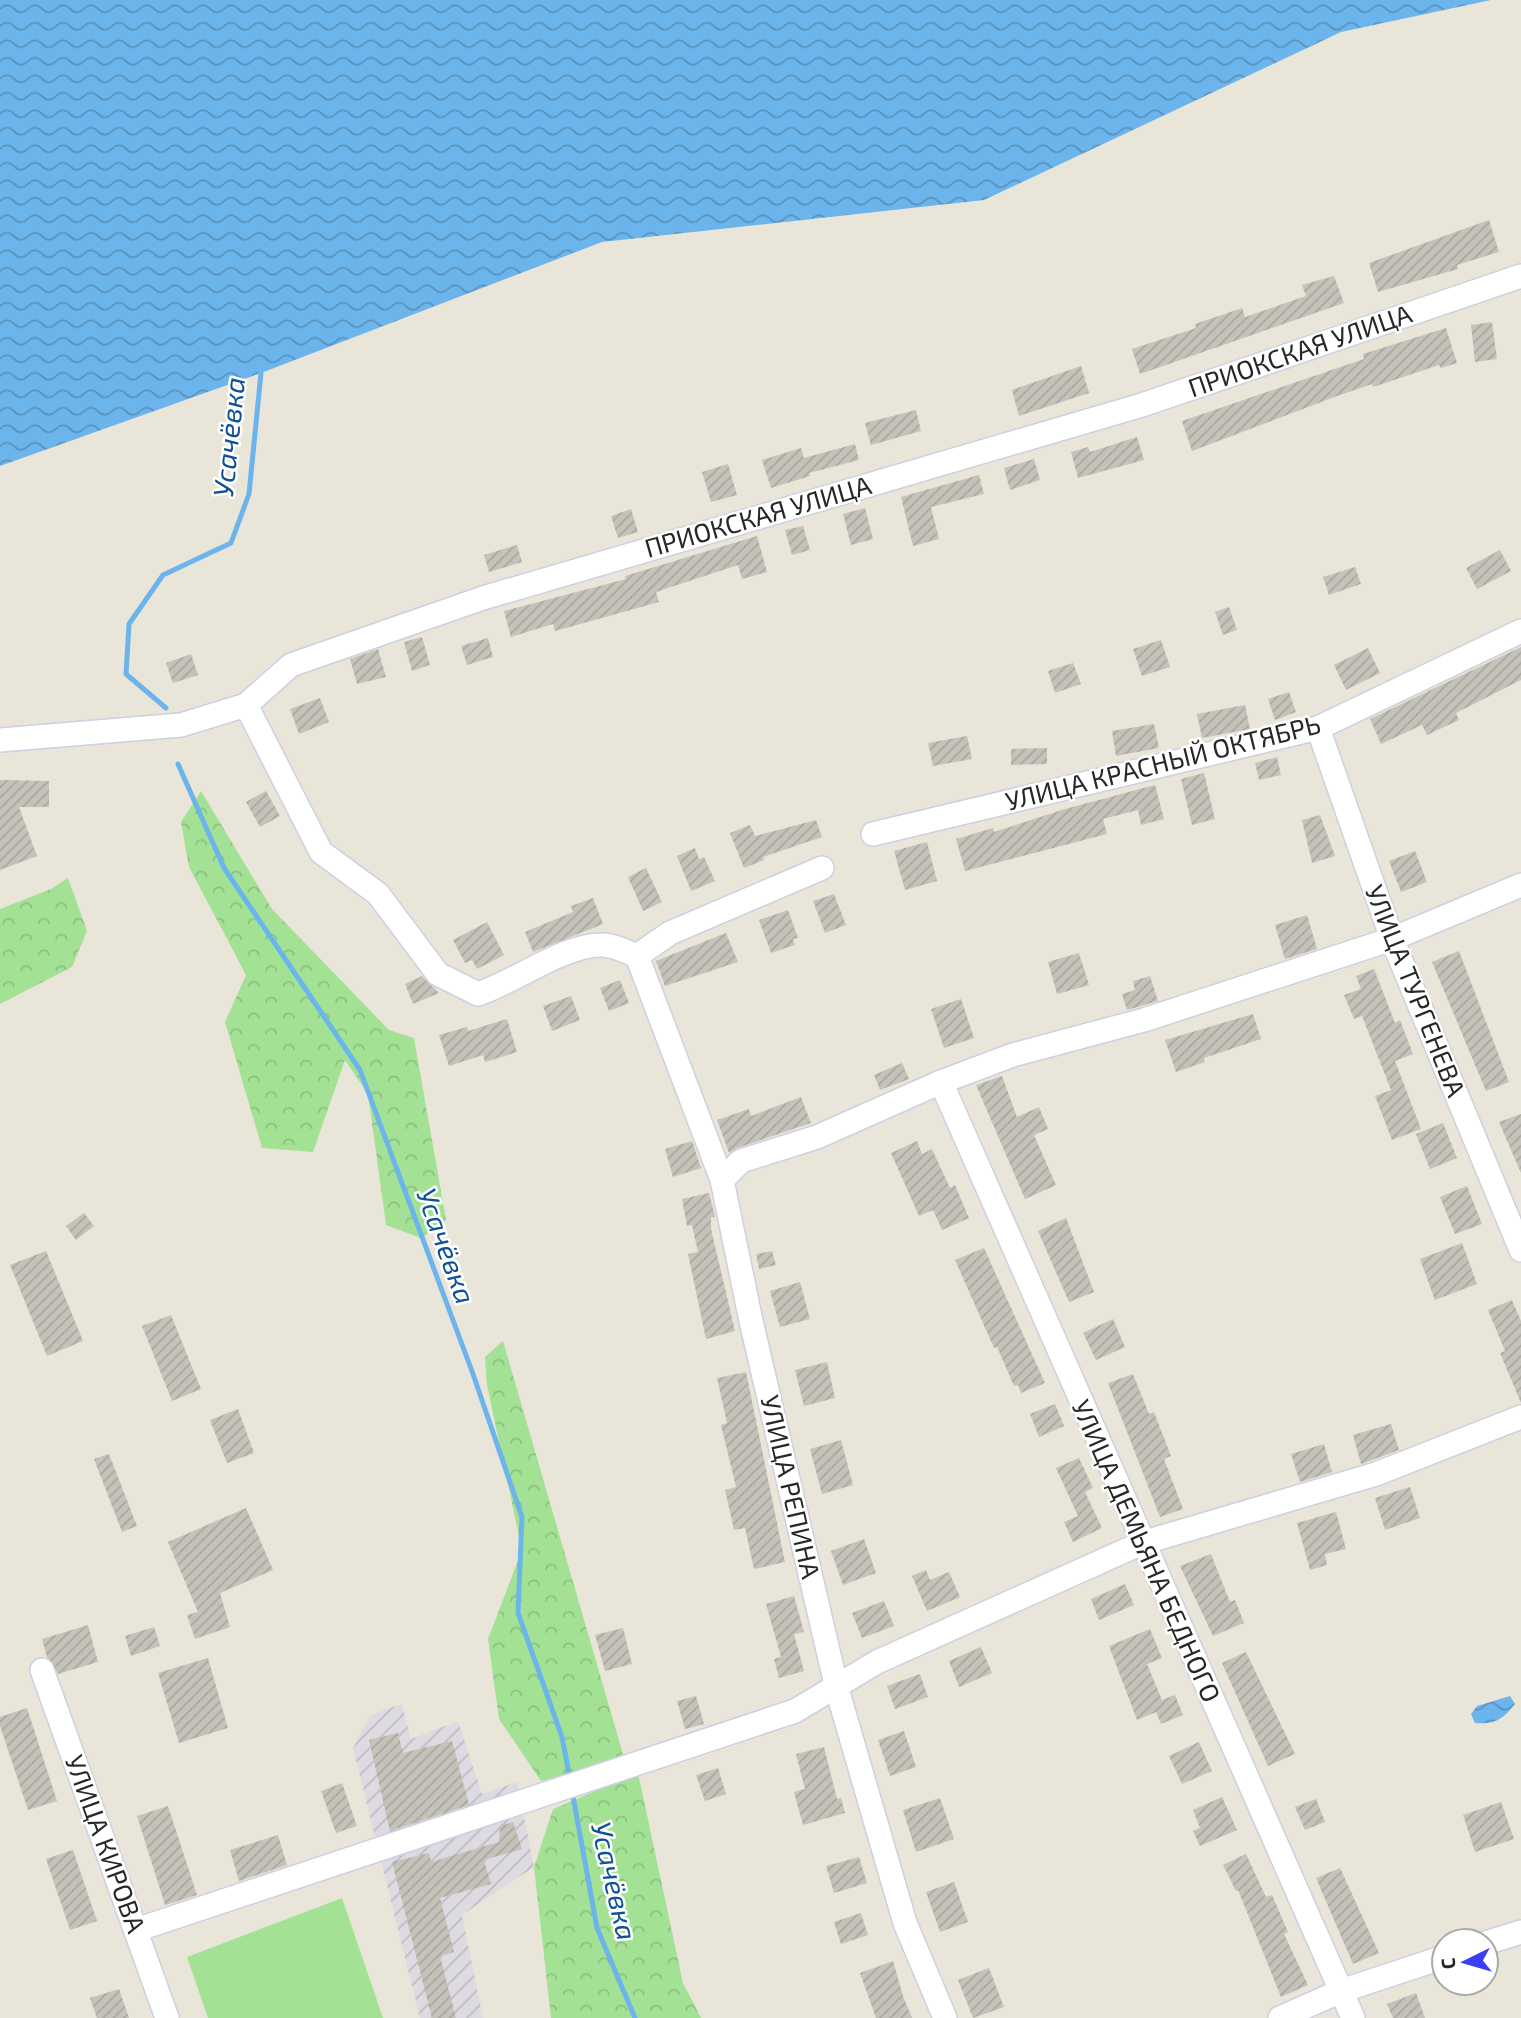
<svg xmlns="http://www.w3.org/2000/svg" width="1521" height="2018" viewBox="0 0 1521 2018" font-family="'Exo 2',sans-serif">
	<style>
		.industrial { fill: url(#industrial-furrows) }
		.green { fill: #a3e195 }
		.forest { fill: url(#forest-crowns) }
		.water { fill: url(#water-waves) }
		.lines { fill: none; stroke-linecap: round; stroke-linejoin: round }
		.stream { stroke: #6cb5ec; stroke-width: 5 }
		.building { fill: url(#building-hatch) }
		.minor-casing { stroke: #cecfe1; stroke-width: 26 }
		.minor { stroke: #fff; stroke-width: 23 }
		.labels { text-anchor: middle; stroke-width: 5; stroke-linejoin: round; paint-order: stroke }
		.street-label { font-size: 26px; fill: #272727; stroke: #fff }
		.water-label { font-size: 28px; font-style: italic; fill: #0f5194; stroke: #fff }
	</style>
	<defs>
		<pattern id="industrial-furrows" width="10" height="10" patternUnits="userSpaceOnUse" patternTransform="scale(1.75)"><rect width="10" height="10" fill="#dddae2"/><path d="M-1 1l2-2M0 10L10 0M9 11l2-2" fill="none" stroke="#bebbc2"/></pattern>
		<pattern id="forest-crowns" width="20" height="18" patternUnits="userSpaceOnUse" patternTransform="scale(1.75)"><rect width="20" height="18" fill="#a3e195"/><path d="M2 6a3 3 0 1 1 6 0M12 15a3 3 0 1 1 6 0" fill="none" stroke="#8cc180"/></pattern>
		<pattern id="water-waves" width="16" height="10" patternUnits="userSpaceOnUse" patternTransform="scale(1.75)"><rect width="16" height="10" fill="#6cb5ec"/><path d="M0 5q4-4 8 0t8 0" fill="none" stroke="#5993bf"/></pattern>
		<pattern id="building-hatch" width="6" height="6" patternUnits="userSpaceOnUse" patternTransform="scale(1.75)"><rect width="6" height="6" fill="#c5c2b9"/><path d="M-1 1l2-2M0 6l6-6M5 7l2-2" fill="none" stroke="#a9a79f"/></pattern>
	</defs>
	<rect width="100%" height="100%" fill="#eae5d9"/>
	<!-- industrial -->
	<path class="industrial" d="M402,1704l9,35 47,-18 24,73 35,-12 17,85 -72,48 21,103h-63l-67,-270 17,-33z"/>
	<!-- green -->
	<path class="green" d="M342,1898l41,120h-175l-21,-61z"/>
	<!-- forest -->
	<g class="forest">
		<path d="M201,791l71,118 117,121 25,8 32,182 -25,18 -35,-13 -18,-131 -23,-34 -32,92 -51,-4 -37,-126 21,-47 -57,-108 -8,-45z"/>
		<path d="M68,878l19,53 -15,36 -72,37v-95l51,-20z"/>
		<path d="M503,1341l120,413 -36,16 -46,11 -42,-62 -11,-80 34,-89 -35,-165 -2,-28z"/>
		<path d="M638,1773l45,210 18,35h-150l-17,-151 19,-58z"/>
	</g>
	<!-- water -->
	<g class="water">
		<path d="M0,0h1491l-150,32 -357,168 -382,42 -341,131 -261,93z"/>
		<path d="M1510,1696l5,8c-12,15 -20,21 -40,19l-4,-9 6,-8z"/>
	</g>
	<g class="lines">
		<!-- stream -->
		<g class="stream">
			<path d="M166,708l-40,-34 3,-50 34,-49 68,-32 18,-49 12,-121 -3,-6"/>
			<path d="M178,764l46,104 136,202 113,304 49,143 -4,96 44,124 8,42"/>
			<path d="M572,1791l25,137 38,90"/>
		</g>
	</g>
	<!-- building -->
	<g class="building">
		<path d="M1489,220l10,32 -42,13 1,4 -80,23 -9,-29z"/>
		<path d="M1334,276l10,27 -204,71 -8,-25 64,-21 -1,-4 47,-16 3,9 61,-21 -4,-11z"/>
		<path d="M1492,322l5,37 -22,3 -4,-37z"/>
		<path d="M1446,328l11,35 -16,5 -2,-3 -66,22 -1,-3 -35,12 -145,55 -10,-30 182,-62 -1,-5z"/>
		<path d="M1081,366l8,27 -70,23 -7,-26z"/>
		<path d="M916,410l5,21 -50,14 -6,-22z"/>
		<path d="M1137,437l7,23 -66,18 -7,-26 17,-5 2,5z"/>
		<path d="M855,444l4,16 -50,13 1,3 -39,12 -9,-28 39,-12 3,10z"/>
		<path d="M1034,459l6,21 -30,10 -6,-22z"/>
		<path d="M728,464l9,31 -26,7 -9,-30z"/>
		<path d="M979,475l5,19 -53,13 8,32 -26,7 -12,-49z"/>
		<path d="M865,508l8,31 -22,6 -8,-31z"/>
		<path d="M631,509l7,23 -20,6 -7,-22z"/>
		<path d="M803,526l7,24 -18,5 -7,-25z"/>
		<path d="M757,536l10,36 -25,7 -4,-14 -82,27 3,10 -104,29 -2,-7 -42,13 -7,-26 122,-32 -1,-3z"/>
		<path d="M517,545l5,17 -33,10 -5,-17z"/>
		<path d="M1500,550l11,21 -34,18 -11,-21z"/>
		<path d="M1355,567l6,17 -32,11 -6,-18z"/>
		<path d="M1229,607l8,23 -14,5 -8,-23z"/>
		<path d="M422,637l8,28 -18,6 -8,-29z"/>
		<path d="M488,638l5,19 -26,8 -6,-19z"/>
		<path d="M1161,640l9,27 -28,9 -9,-27z"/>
		<path d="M1521,647v33l-65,33 3,7 -32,15 -5,-10 -41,19 -11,-25z"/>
		<path d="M1368,648l12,25 -34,17 -12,-25z"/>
		<path d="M378,649l8,28 -29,7 -7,-25z"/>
		<path d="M191,654l7,21 -25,8 -7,-20z"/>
		<path d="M1073,663l8,21 -26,9 -7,-22z"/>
		<path d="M1289,692l7,20 -21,8 -7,-21z"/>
		<path d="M320,698l9,24 -30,12 -9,-25z"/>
		<path d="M1245,705l5,24 -48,9 -5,-24z"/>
		<path d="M1154,724l5,24 -43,8 -4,-25z"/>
		<path d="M967,736l5,23 -39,7 -5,-23z"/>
		<path d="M1047,748v16l-36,1v-16z"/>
		<path d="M1277,757l4,18 -22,5 -4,-17z"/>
		<path d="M1204,773l11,46 -23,6 -11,-46z"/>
		<path d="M0,780l49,1v26h-30l18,49 -37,14z"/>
		<path d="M1155,785l9,34 -23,6 -3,-15 -35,9 4,15 -142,37 -9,-32 37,-11 1,4 71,-23z"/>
		<path d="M266,791l14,25 -20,11 -14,-25z"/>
		<path d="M1320,815l15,41 -23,7 -10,-43z"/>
		<path d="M816,820l6,17 -59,20 1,3 -20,8 -14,-35 20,-8 5,11z"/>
		<path d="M927,842l10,39 -32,9 -11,-39z"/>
		<path d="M695,848l4,11 5,-2 11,24 -24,10 -14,-35z"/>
		<path d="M1415,851l12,31 -26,10 -12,-31z"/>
		<path d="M646,868l16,34 -19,9 -15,-34z"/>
		<path d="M834,894l12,31 -21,8 -12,-32z"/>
		<path d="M593,898l10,26 -70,28 -8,-20 48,-20 -2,-6z"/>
		<path d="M788,910l10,28 -5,1 2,6 -24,8 -12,-33z"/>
		<path d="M1307,915l10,34 -32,10 -10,-34z"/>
		<path d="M487,922l17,33 -27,14 -5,-9 -7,3 -12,-23z"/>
		<path d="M726,933l12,29 -73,24 -9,-25z"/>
		<path d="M1459,951l50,131 -23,9 -54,-129z"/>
		<path d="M1079,953l10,32 -32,9 -9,-32z"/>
		<path d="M1374,969l21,54 5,-3 13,34 -18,7 26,68 -29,11 -17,-44 16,-6 -29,-74 -8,3 -10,-24 17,-6 -5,-13z"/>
		<path d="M422,976l17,17 -26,11 -8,-20z"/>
		<path d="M1150,976l8,25 -31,9 -5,-16 13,-4 -2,-9z"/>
		<path d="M620,980l9,23 -20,8 -9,-23z"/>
		<path d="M571,996l9,24 -28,11 -9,-25z"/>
		<path d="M961,999l13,39 -30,10 -13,-39z"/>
		<path d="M1253,1014l8,25 -57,19 1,4 -29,10 -11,-32z"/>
		<path d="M507,1019l10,33 -32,10 -2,-7 -34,11 -10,-31 28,-8 1,4z"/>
		<path d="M902,1063l7,16 -29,11 -6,-15z"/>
		<path d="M1002,1076l15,41 22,-10 9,22 -14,6 22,50 -31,14 -49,-114z"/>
		<path d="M801,1097l10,26 -74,25 -8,5 -12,-33 32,-11 2,7z"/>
		<path d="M1521,1114v59l-22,-51z"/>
		<path d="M1443,1123l14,35 -27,11 -14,-35z"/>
		<path d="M692,1141l9,27 -28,9 -8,-28z"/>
		<path d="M917,1141l5,13 10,-5 18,39 5,-3 14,33 -27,12 -9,-20 -14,6 -28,-63z"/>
		<path d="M1467,1186l15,38 -27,10 -15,-37z"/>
		<path d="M709,1193l6,24h-4v12l24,102 -29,8 -18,-85 10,-2 -6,-27 -5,1 -5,-27z"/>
		<path d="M84,1213l10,13 -18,14 -10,-14z"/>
		<path d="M1066,1218l28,74 -25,10 -31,-71z"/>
		<path d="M1462,1243l15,41 -42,16 -15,-41z"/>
		<path d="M984,1248l61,135 -24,10 -3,-8 -4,1 -17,-39 -3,1 -39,-88z"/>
		<path d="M46,1251l37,90 -36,15 -37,-91z"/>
		<path d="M772,1251l4,14 -17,4 -3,-15z"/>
		<path d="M800,1282l10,37 -30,8 -10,-36z"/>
		<path d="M1512,1300l9,21v82l-21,-50 5,-2 -17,-41z"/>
		<path d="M171,1315l30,74 -29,12 -30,-75z"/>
		<path d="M1113,1319l12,28 -29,13 -13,-27z"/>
		<path d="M827,1362l8,36 -31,8 -9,-36z"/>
		<path d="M746,1372l39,190 -31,7 -9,-41 -11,2 -9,-40 11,-3 -15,-62 6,-2 -10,-45z"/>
		<path d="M1133,1374l16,40 5,-2 17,44 -7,3 19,50 -23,8 -52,-134z"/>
		<path d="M1055,1404l9,22 -25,11 -9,-23z"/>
		<path d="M238,1409l16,44 -27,10 -17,-43z"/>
		<path d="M1391,1424l8,26 -38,14 -8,-29z"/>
		<path d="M841,1440l12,45 -31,9 -12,-45z"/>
		<path d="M1324,1444l8,28 -32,10 -9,-28z"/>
		<path d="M109,1454l28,72 -15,6 -28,-73z"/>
		<path d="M1079,1458l14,30 -8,4 17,36 -29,14 -9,-20 14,-6 -22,-48z"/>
		<path d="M1410,1487l10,31 -35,12 -10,-32z"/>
		<path d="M246,1508l27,62 -53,23 10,34 -35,12 -8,-24 11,-3 -30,-70z"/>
		<path d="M1336,1512l10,37 -21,5 2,11 -17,5 -13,-47z"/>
		<path d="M864,1539l12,34 -33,12 -12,-34z"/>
		<path d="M1211,1554l19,48 5,-2 9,23 -31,13 -33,-70z"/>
		<path d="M926,1570l4,10 19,-8 11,25 -33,14 -15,-35z"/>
		<path d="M1125,1584l9,21 -35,15 -8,-21z"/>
		<path d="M794,1596l10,36 -10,2 10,37 -25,7 -5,-19 7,-2 -15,-53z"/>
		<path d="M884,1601l10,25 -32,12 -10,-25z"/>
		<path d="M88,1625l10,37 -40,12 -11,-17 -5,-18z"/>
		<path d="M154,1627l6,19 -29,10 -6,-20z"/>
		<path d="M623,1628l9,36 -27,7 -10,-36z"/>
		<path d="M1150,1629l12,29 -15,6 15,36 13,-5 8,20 -22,9 -5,-12 -19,8 -28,-74z"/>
		<path d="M981,1647l11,26 -33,14 -10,-26z"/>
		<path d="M1246,1652l49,102 -27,12 -46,-103z"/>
		<path d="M208,1658l20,70 -49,15 -21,-70z"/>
		<path d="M920,1674l8,23 -33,12 -8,-23z"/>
		<path d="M696,1696l8,28 -19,5 -8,-28z"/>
		<path d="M27,1708l30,93 -29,9 -28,-84v-9z"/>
		<path d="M904,1731l12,36 -26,9 -12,-36z"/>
		<path d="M398,1733l5,20 49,-12 17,64 -79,26 -21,-91z"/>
		<path d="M1199,1742l13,29 -30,13 -13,-28z"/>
		<path d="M824,1747l13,52 4,-1 4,15 -42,12 -9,-33 11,-3 -9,-35z"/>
		<path d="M718,1768l8,26 -21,7 -9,-26z"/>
		<path d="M342,1783l15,43 -21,7 -15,-42z"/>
		<path d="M1222,1797l15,33 -37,16 -7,-15 7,-3 -7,-18z"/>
		<path d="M940,1798l14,41 -38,13 -13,-42z"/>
		<path d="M1316,1799l9,23 -20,8 -10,-23z"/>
		<path d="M1501,1802l13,37 -39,13 -12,-37z"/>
		<path d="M168,1806l29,89 -32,10 -28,-89z"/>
		<path d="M513,1822l9,27 -38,11 7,24 -51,14 14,54 -14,4 16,62h-24l-40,-156 37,-9 2,9 68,-20 1,-16z"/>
		<path d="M278,1835l9,30 -48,16 -9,-31z"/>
		<path d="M73,1850l24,71 -27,9 -24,-71z"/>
		<path d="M1246,1854l20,43 6,-2 16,37 -4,2 24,51 -27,12 -43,-107 -2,1 -13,-26z"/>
		<path d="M859,1857l8,26 -33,10 -8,-27z"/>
		<path d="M1340,1868l39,85 -26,11 -37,-86z"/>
		<path d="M954,1882l14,40 -28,10 -14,-40z"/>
		<path d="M861,1913l7,22 -27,9 -7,-22z"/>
		<path d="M893,1961l10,35 9,22h-36l-16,-45z"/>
		<path d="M989,1968l15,39 -31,11 -15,-38z"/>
		<path d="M119,1989l10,29h-32l-7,-20z"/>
		<path d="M1416,1993l9,25h-32l-6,-14z"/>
	</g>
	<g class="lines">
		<!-- minor casing -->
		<g class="minor-casing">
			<g id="minor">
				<path d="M246,705l75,147 57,42 60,80 40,20c36,-12 87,-49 122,-49 12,-1 27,7 37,11l33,-23 152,-65"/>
				<path d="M1318,728l74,211 129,311"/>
				<path d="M0,740l181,-15 65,-20 45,-40 192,-67 659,-193 379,-129"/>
				<path d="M873,834l445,-106 203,-97"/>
				<path d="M637,956l85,224 29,141 86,368 68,234 40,95"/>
				<path d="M941,1082l412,936"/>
				<path d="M722,1180l19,-19 76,-24 124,-55 72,-27 131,-35 248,-81 129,-54"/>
				<path d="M42,1670l125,348"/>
				<path d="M136,1930l659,-219 82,-49 265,-119 234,-69 145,-57"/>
				<path d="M1486,1943l35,-11"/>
				<path d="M1280,2018l61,-27 103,-34"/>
			</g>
		</g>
		<!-- minor -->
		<use href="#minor" class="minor"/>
	</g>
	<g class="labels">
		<!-- street labels -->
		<g class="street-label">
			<text transform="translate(1300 351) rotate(-19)" y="9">ПРИОКСКАЯ УЛИЦА</text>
			<text transform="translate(758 517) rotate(-16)" y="9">ПРИОКСКАЯ УЛИЦА</text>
			<text transform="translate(1163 763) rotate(-14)" y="9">УЛИЦА КРАСНЫЙ ОКТЯБРЬ</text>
			<text transform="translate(1415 991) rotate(68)" y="9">УЛИЦА ТУРГЕНЕВА</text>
			<text transform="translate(790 1487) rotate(77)" y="9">УЛИЦА РЕПИНА</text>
			<text transform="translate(1146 1551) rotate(66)" y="9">УЛИЦА ДЕМЬЯНА БЕДНОГО</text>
			<text transform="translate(105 1844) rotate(70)" y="9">УЛИЦА КИРОВА</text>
		</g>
		<!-- water labels -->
		<g class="water-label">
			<text transform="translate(229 437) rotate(-84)" y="10">Усачёвка</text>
			<text transform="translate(446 1246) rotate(70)" y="10">Усачёвка</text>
			<text transform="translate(614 1881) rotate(77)" y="10">Усачёвка</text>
		</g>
	</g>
	<!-- north arrow -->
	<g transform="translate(1465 1962) rotate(265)"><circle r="33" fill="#ffffff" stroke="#a9a9a9" stroke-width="2"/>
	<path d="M0-5L12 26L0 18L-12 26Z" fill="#393ef7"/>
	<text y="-10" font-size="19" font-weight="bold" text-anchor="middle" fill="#272727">С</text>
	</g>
</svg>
